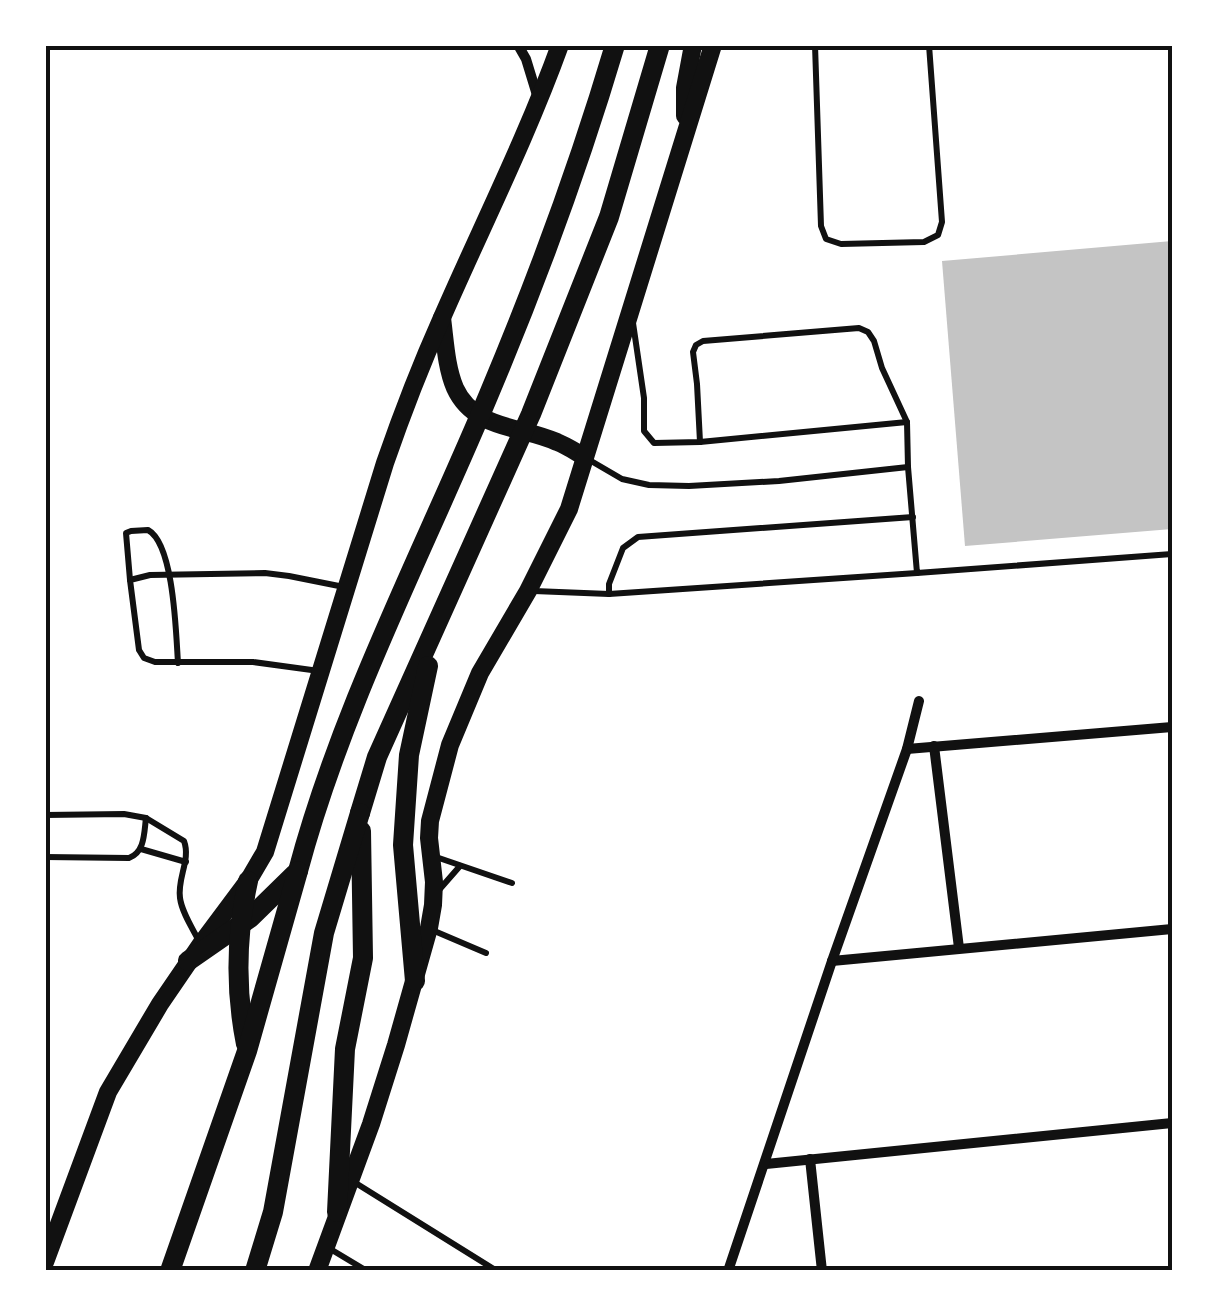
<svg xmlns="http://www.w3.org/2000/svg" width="1217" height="1316" viewBox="0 0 1217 1316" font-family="'Archivo Narrow',sans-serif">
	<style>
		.building { fill: #c4c4c4 }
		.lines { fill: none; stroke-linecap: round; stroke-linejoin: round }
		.service { stroke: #111; stroke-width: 6 }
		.minor { stroke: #111; stroke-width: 10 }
		.primary { stroke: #111; stroke-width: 18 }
		.trunk { stroke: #111; stroke-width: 20 }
		.motorway { stroke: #111; stroke-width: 20 }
		.neatline { fill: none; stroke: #111; stroke-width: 4 }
	</style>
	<rect width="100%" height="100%" fill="#fff"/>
	<!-- building -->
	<path class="building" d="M1172,241v288l-207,17 -23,-285z"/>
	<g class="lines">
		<!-- service -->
		<g class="service">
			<path d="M815,45l6,181 5,13 15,5 83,-2 14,-7 4,-13 -13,-177"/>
			<path d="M633,323l11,75v33l10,12 46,-1 207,-20"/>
			<path d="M700,442l-3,-58 -4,-32 3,-7 7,-4 156,-13 9,4 6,9 8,27 25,54 1,45 9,106 255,-19"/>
			<path d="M586,458l36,21 27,6 40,1 90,-5 129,-14"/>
			<path d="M130,580l-4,-47 5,-2 17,-1c26,14 28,104 30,133"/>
			<path d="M534,591l75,3 308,-21"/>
			<path d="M609,594v-10l14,-36 15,-11 275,-20"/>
			<path d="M319,671l-66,-9h-98l-11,-4 -5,-8 -9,-70 20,-5 115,-2 24,3 55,11"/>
			<path d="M45,815l79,-1 22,4 38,23c7,19 -7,37 -4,57 2,15 13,31 20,45"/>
			<path d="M141,849l45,13"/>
			<path d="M45,857l84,1c16,-6 15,-25 17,-40"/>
			<path d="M436,857l76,26"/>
			<path d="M439,890l21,-24"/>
			<path d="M432,930l54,23"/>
			<path d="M354,1182l143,89"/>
			<path d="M327,1247l40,24"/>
		</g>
		<!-- minor -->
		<g class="minor">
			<path d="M518,45l8,14 11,36"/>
			<path d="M934,746l25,202"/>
			<path d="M907,749l265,-22"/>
			<path d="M832,961l340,-32"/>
			<path d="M810,1159l12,112"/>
			<path d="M766,1164l406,-41"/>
			<path d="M728,1271l104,-310 75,-212 12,-48"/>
		</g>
		<!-- primary -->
		<g class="primary">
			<path d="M685,116v-28l8,-43"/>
			<path d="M442,318c3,22 4,49 13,70 19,42 67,38 102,54 10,4 19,10 28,15"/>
			<path d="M45,1262l63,-170 52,-88 41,-60 47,-63 17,-29 120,-389c17,-49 35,-96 56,-143 40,-92 85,-181 119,-275"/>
			<path d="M317,1271l54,-147 25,-79 33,-117 4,-23 1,-23 -5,-44 1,-17 20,-76 30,-72 48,-82 41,-82 144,-464"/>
		</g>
		<!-- trunk -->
		<g class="trunk">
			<path d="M360,813l17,-56 154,-343 78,-197 51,-172"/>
			<path d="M298,871c44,-165 126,-321 191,-477 48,-114 91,-231 126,-349"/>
			<path d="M415,981l-12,-136 6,-90 19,-89"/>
		</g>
		<!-- motorway -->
		<g class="motorway">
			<path d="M188,961l62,-43 45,-44"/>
			<path d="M246,1044c-11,-55 -10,-108 2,-163"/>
			<path d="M337,1212l8,-163 18,-91 -2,-127"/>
			<path d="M170,1271l77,-220 51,-180"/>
			<path d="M255,1271l18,-59 51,-279 36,-120"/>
		</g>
	</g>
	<!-- border -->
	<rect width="1217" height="1316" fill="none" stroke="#ffffff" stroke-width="95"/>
	<rect x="48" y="48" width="1122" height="1220" class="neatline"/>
</svg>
